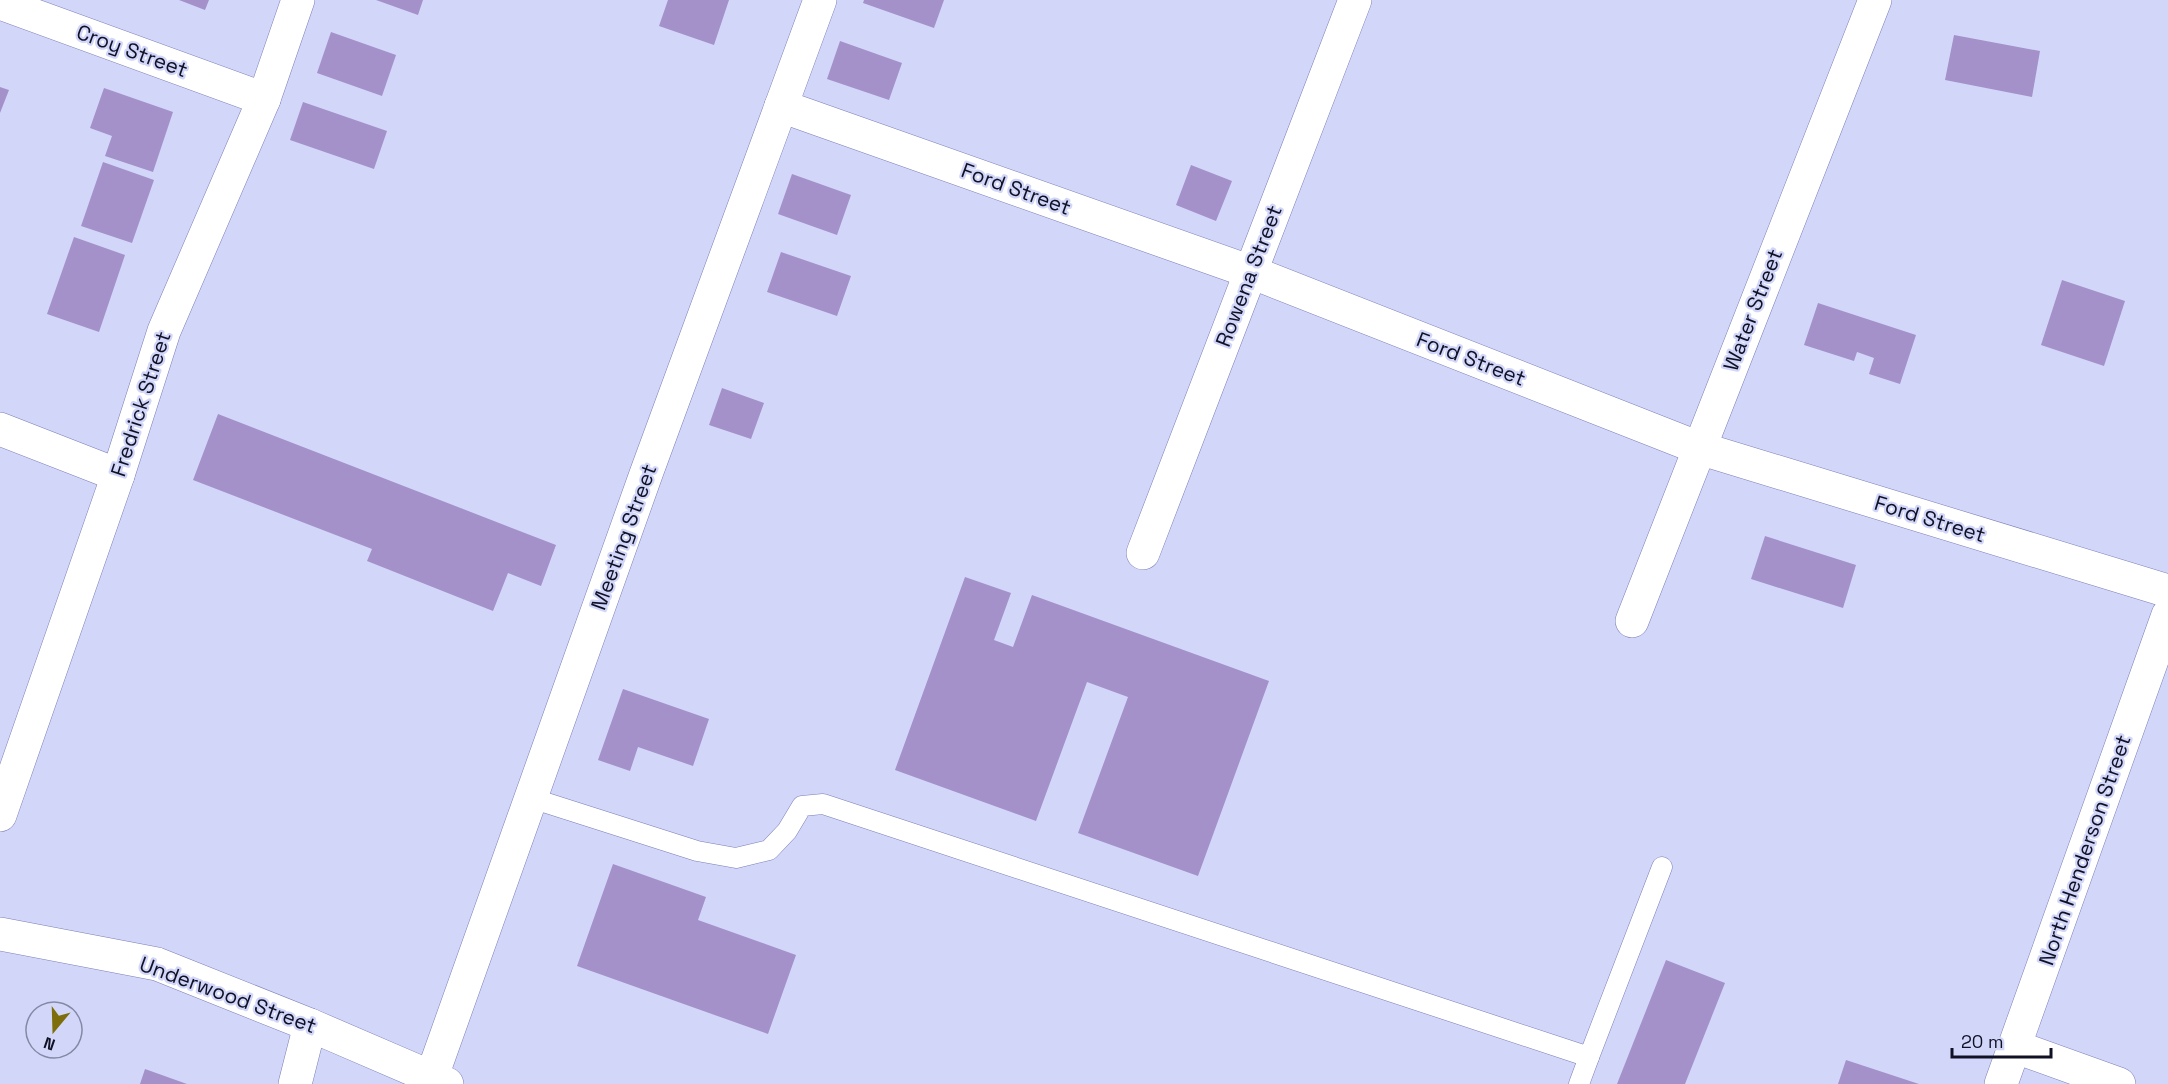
<svg xmlns="http://www.w3.org/2000/svg" width="2168" height="1084" viewBox="0 0 2168 1084" font-family="'Space Grotesk',sans-serif">
	<style>
		.building { fill: #a491c9 }
		.lines { fill: none; stroke-linecap: round; stroke-linejoin: round }
		.service-casing { stroke: #7a7fb5; stroke-width: 21 }
		.minor-casing { stroke: #7a7fb5; stroke-width: 34 }
		.tertiary-casing { stroke: #7a7fb5; stroke-width: 34 }
		.service { stroke: #fff; stroke-width: 20 }
		.minor { stroke: #fff; stroke-width: 33 }
		.tertiary { stroke: #fff; stroke-width: 33 }
		.labels { text-anchor: middle; stroke-width: 4.5; stroke-linejoin: round; paint-order: stroke }
		.street-label { font-size: 21px; fill: #111126; stroke: #d2d7fa }
	</style>
	<rect width="100%" height="100%" fill="#d2d7fa"/>
	<!-- building -->
	<g class="building">
		<path d="M179,0h30l-4,10z"/>
		<path d="M376,0h47l-5,15z"/>
		<path d="M668,0h61l-15,45 -55,-19z"/>
		<path d="M864,0h80l-10,28 -71,-25z"/>
		<path d="M331,32l65,23 -14,41 -65,-23z"/>
		<path d="M1954,35l86,16 -8,46 -87,-17z"/>
		<path d="M840,41l62,22 -13,37 -62,-21z"/>
		<path d="M0,87l9,3 -9,23z"/>
		<path d="M104,88l69,24 -20,60 -48,-16 7,-20 -22,-8z"/>
		<path d="M303,102l84,29 -13,38 -84,-29z"/>
		<path d="M103,162l51,18 -22,63 -51,-17z"/>
		<path d="M1191,165l41,16 -16,40 -40,-16z"/>
		<path d="M792,174l59,21 -14,40 -59,-21z"/>
		<path d="M74,237l51,18 -26,77 -52,-18z"/>
		<path d="M781,252l70,24 -14,40 -70,-24z"/>
		<path d="M2062,280l63,21 -21,65 -63,-21z"/>
		<path d="M1818,303l98,32 -16,49 -31,-10 5,-16 -17,-6 -3,9 -50,-16z"/>
		<path d="M722,388l42,15 -13,36 -42,-14z"/>
		<path d="M218,414l338,131 -15,41 -33,-13 -15,38 -126,-50 5,-12 -179,-69z"/>
		<path d="M1765,536l91,29 -13,43 -92,-29z"/>
		<path d="M965,577l46,16 -17,47 19,7 19,-52 237,86 -71,195 -120,-43 50,-136 -41,-15 -51,139 -141,-51z"/>
		<path d="M623,689l86,30 -16,47 -55,-19 -8,24 -32,-11z"/>
		<path d="M613,864l93,33 -8,23 98,35 -28,79 -191,-68z"/>
		<path d="M1666,960l59,23 -40,101h-68z"/>
		<path d="M1846,1060l73,24h-81z"/>
		<path d="M145,1069l42,15h-47z"/>
	</g>
	<g class="lines">
		<!-- service casing -->
		<g class="service-casing">
			<g id="service">
				<path d="M531,798l166,53 39,7 33,-8 18,-19 15,-25 21,-2 766,253 73,-190"/>
				<path d="M1579,1084l10,-27"/>
			</g>
		</g>
		<!-- minor casing -->
		<g class="minor-casing">
			<g id="minor">
				<path d="M0,3l264,96"/>
				<path d="M781,106l470,166 448,176 469,143"/>
				<path d="M0,429l118,46"/>
				<path d="M1143,553l212,-553"/>
				<path d="M1632,621l243,-621"/>
				<path d="M0,815l118,-340 46,-144 100,-232 34,-99"/>
				<path d="M2016,1047l103,37"/>
				<path d="M432,1076l214,-602 174,-474"/>
				<path d="M295,1084l15,-59"/>
				<path d="M2001,1084l167,-469"/>
			</g>
		</g>
		<!-- tertiary casing -->
		<g class="tertiary-casing">
			<path id="tertiary" d="M0,934l157,30 153,61 137,59"/>
		</g>
		<!-- service -->
		<use href="#service" class="service"/>
		<!-- minor -->
		<use href="#minor" class="minor"/>
		<!-- tertiary -->
		<use href="#tertiary" class="tertiary"/>
	</g>
	<g class="labels">
		<!-- street labels -->
		<g class="street-label">
			<text transform="translate(132 51) rotate(20)" y="7">Croy Street</text>
			<text transform="translate(1016 189) rotate(20)" y="7">Ford Street</text>
			<text transform="translate(1249 276) rotate(-69)" y="7">Rowena Street</text>
			<text transform="translate(1753 310) rotate(-69)" y="7">Water Street</text>
			<text transform="translate(1471 359) rotate(21)" y="7">Ford Street</text>
			<text transform="translate(141 404) rotate(-72)" y="7">Fredrick Street</text>
			<text transform="translate(1930 519) rotate(17)" y="7">Ford Street</text>
			<text transform="translate(624 537) rotate(-70)" y="7">Meeting Street</text>
			<text transform="translate(2085 850) rotate(-71)" y="7">North Henderson Street</text>
			<text transform="translate(228 995) rotate(20)" y="7">Underwood Street</text>
		</g>
	</g>
	<!-- north arrow -->
	<g transform="translate(54 1030) rotate(199)"><circle r="28" fill="#d2d7fa" stroke="#8588a5" stroke-width="1.5"/>
	<path d="M0-4.5L10 22L0 15L-10 22Z" fill="#7d6e0b"/>
	<text y="-9" font-size="16" font-weight="bold" text-anchor="middle" fill="#111126">N</text>
	</g>
	<!-- scale -->
	<path d="M1952 1048v9h99v-9" fill="none" stroke="#111126" stroke-width="3"/>
	<text x="1961" y="1048" font-size="18" fill="#111126" stroke="#d2d7fa" stroke-width="4.5" paint-order="stroke">20 m</text>
</svg>
